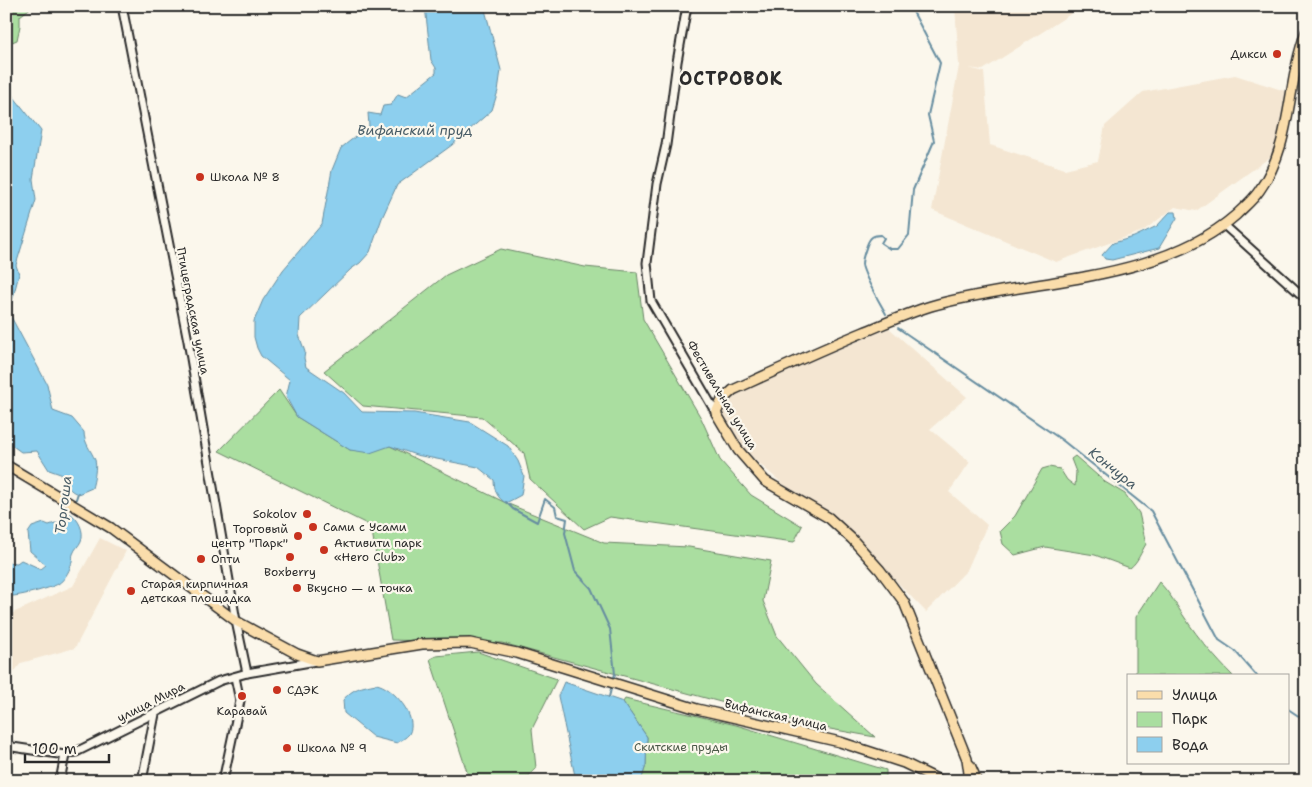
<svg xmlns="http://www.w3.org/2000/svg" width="1312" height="787" viewBox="0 0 1312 787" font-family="'Shantell Sans',sans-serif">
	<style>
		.built { fill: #f4e6d2 }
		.green { fill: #aadea0; stroke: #6a8466 }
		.water { fill: #8dcfee; stroke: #668da0 }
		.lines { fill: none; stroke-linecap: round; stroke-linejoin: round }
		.stream { stroke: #668da0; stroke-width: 2 }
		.minor-casing { stroke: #2b2b2b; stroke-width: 11 }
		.major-casing { stroke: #2b2b2b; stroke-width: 12 }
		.minor { stroke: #fbf7ec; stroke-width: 7 }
		.major { stroke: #faddab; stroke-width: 9 }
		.poi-dot { fill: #c8321e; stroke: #fbf7ec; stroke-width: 2 }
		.labels { text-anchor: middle; stroke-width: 4.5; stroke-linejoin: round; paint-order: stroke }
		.poi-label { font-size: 12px; fill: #2b2b2b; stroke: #fbf7ec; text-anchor: start }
		.street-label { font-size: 12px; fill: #2b2b2b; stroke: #fbf7ec }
		.park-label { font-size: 12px; fill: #4b5848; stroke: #fbf7ec }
		.water-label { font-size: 14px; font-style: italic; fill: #485c66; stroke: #fbf7ec }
		.district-label { font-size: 18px; font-weight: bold; letter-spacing: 1px; fill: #2b2b2b; stroke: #fbf7ec }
	</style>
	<rect width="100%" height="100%" fill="#fbf7ec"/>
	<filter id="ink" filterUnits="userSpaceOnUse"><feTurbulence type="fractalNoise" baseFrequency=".02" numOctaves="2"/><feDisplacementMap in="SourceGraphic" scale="10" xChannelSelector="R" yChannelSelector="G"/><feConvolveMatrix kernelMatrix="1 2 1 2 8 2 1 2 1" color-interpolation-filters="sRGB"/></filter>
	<g filter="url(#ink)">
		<!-- built -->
		<g class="built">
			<path d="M955,6h128l-100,64 -14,-2 15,4 6,73 75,24 33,-8 7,-35 38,-34 92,-17 53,17 -15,63 -77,56 -21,-4 -32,24 -87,31 -124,-52 27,-144z"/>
			<path d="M889,328l78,69 -37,32 40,33 -21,30 38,33 -20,45 -41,42 -86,-89 -48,-31 -46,-40 -30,-39 19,-20z"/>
			<path d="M100,538l26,13 -51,97 -54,15 -15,20v-67l67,-30z"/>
		</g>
		<!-- green -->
		<g class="green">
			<path d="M6,6h27l-13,10v10l-3,14 -5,2 -6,-9z"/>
			<path d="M501,249l84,18 52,5 6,47 58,99 19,42 31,35 51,31 -8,16 -184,-25 -26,12 -54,-50 -6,-26 -42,-36 -119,-11 -39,-35 122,-96z"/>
			<path d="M279,390l18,27 53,33 40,-4 116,57 98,40 85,4 82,14 -8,40 14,35 39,48 59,53 -73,-13 -300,-81 -111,-3 -20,-114 -152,-75z"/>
			<path d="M1075,456l30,26 20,12 14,19 7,31c-5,8 -8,18 -16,24l-35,-13 -50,-8 -30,8 -12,-11 -3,-13 15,-15 27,-47 7,-2 11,2 7,11 8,6 1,-14 -5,-13z"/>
			<path d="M1159,582c11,11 17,23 26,36 14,21 30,40 48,58h-97v-59z"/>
			<path d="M478,652l79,27 -25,50 4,39 -12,13h-54l-40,-122 6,-3z"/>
			<path d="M625,699l111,26 150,45v11h-245l5,-16 1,-28 -24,-35z"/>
		</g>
		<!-- water -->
		<g class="water">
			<path d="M425,6h59l17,64 -3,21 -6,19 -40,35 -55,40 -15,33 -12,34 -10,11 -9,6 -51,49 -1,17 6,17 -1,6 2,9 38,26 18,19 52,1 56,9 38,24 10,15 6,15 -3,19 -15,8c-9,-5 -12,-13 -12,-23l-16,-13 -62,-12 -26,-9 -20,7 -20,-3 -53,-33 -11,-20 4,-17 -29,-24 -4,-8 -3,-11v-16l9,-21 20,-30 39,-46 10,-54 9,-22 28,-22 -1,-13 12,2 3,-9 8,-1 7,-11 8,3 30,-24v-5l-5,-8z"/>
			<path d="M6,87l35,44 -8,48 3,21 -20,65 3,9 -10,39 38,71 6,27 19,7 12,14c0,11 7,18 11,28 2,5 -1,22 -3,28l-14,6c-9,-3 -12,-9 -12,-18l-17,-6 -12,-19 -16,1 -15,-11z"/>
			<path d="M1170,212h6l1,6 -18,30 -47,12 -7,-1 -3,-4 11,-12 21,-6 23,-11z"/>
			<path d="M68,514h3c7,5 14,17 10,27 -2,5 -6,7 -8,13 -1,2 0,5 -1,7 -1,7 -7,19 -14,23 -7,4 -43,14 -52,12v-34l11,1 4,-3 20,9 5,-4 -16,-14 -2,-18 4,-6 12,-4 5,2 6,-2 5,1z"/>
			<path d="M564,682l59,20 24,35 -1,28 -5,16h-69l3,-5 -17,-80z"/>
			<path d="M376,684c16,2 43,33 33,50 -3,4 -8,6 -12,9l-24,-6 -29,-24 -1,-13c10,-12 18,-13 33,-16z"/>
		</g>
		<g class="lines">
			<!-- stream -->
			<g class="stream">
				<path d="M886,314c-6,-11 -23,-39 -24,-50 0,-6 3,-13 5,-19 3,-8 6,-10 14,-10l3,3 -3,5 9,6h8l11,-14 4,-45 21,-49 -6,-26 12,-52 -30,-57"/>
				<path d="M898,328l164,112 89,71 68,129 16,11 22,25"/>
				<path d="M75,502l3,-9"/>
				<path d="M506,502l7,7 24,13 8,-23 10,8 2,9 10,3 -2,14 10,38 16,17 19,41 5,45 -2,7"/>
				<path d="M609,697l3,-12"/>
				<path d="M1288,709l12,8 6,12"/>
			</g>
			<!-- minor casing -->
			<g class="minor-casing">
				<g id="minor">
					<path d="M122,6l66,335 48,280 11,52"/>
					<path d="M687,6l-10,56 -11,83 -9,39 -10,79 4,38 65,112"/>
					<path d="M1224,225l82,74"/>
					<path d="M6,746l59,9 11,-3 143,-71 28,-8 69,-12"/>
					<path d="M60,781l5,-26"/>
					<path d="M142,781l13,-67"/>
					<path d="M223,781l17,-80 -5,-24"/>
				</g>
			</g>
			<!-- major casing -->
			<g class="major-casing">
				<g id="major">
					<path d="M6,465l105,63 125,93 61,33 20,7 105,-17 48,-1 47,10 180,56 143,33 64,21 37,18"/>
					<path d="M970,765l7,16"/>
					<path d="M967,781l2,-8 -2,-14 -63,-157 -24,-32 -28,-31 -23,-21 -64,-37 -27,-31 -22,-37 6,-13 11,-10c44,-20 87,-40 131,-58 22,-9 44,-19 67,-26 97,-28 226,-22 305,-91 8,-8 17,-15 23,-24 34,-47 27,-106 47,-159"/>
				</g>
			</g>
			<!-- minor -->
			<use href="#minor" class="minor"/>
			<!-- major -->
			<use href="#major" class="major"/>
		</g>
	</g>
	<!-- markers -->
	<g class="poi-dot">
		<circle cx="1277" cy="54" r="5"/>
		<circle cx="200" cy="177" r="5"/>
		<circle cx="307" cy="514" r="5"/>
		<circle cx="313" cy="527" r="5"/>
		<circle cx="298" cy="536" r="5"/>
		<circle cx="324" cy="550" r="5"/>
		<circle cx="290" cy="557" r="5"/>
		<circle cx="201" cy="559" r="5"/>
		<circle cx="297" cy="588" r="5"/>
		<circle cx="131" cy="591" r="5"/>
		<circle cx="277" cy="690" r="5"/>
		<circle cx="242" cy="696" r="5"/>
		<circle cx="287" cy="748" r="5"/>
	</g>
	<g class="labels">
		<!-- poi labels -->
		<g class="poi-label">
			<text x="1267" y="58" text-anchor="end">Дикси</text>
			<text x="210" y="181">Школа № 8</text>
			<text x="297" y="518" text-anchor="end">Sokolov</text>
			<text x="323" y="531">Сами с Усами</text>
			<text x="288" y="533" text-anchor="end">Торговый<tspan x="288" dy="14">центр "Парк"</tspan></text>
			<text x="334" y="547">Активити парк<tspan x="334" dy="14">«Hero Club»</tspan></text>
			<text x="211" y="563">Опти</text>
			<text x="290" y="576" text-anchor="middle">Boxberry</text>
			<text x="141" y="588">Старая кирпичная<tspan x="141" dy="14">детская площадка</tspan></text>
			<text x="307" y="592">Вкусно — и точка</text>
			<text x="287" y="694">СДЭК</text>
			<text x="242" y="715" text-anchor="middle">Каравай</text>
			<text x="297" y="752">Школа № 9</text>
		</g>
		<!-- street labels -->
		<g class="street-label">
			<text transform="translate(193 311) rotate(79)" y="4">Птицеградская улица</text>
			<text transform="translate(722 395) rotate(59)" y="4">Фестивальная улица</text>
			<text transform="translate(151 702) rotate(-27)" y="4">улица Мира</text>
			<text transform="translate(776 715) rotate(13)" y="4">Вифанская улица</text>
		</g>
		<!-- park labels -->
		<g class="park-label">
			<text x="681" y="751">Скитские пруды</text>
		</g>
		<!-- water labels -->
		<g class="water-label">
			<text x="415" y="135">Вифанский пруд</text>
			<text transform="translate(1113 468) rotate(39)" y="5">Кончура</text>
			<text transform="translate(63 505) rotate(-83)" y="5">Торгоша</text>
		</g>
		<!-- district labels -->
		<g class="district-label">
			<text x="731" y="85">ОСТРОВОК</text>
		</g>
	</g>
	<!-- margin -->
	<rect width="1312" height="787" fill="none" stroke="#fbf7ec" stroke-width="25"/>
	<rect x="12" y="12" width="1287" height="762" fill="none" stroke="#2b2b2b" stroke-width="2" filter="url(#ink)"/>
	<!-- legend -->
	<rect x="1127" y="674" width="162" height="90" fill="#fbf7ec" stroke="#a8a59f"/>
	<rect x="1137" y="691" width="25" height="8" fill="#faddab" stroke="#a8a59f"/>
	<text x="1172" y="700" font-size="15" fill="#2b2b2b">Улица</text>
	<rect x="1137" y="712" width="25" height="15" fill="#aadea0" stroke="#a8a59f"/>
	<text x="1172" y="724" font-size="15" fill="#2b2b2b">Парк</text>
	<rect x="1137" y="737" width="25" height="15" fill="#8dcfee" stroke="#a8a59f"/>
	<text x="1172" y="750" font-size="15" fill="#2b2b2b">Вода</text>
	<!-- scale -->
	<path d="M25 754v8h84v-8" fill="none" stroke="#2b2b2b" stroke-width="2.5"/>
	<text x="32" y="754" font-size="15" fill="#2b2b2b" stroke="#fbf7ec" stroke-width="4" paint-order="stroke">100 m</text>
</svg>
